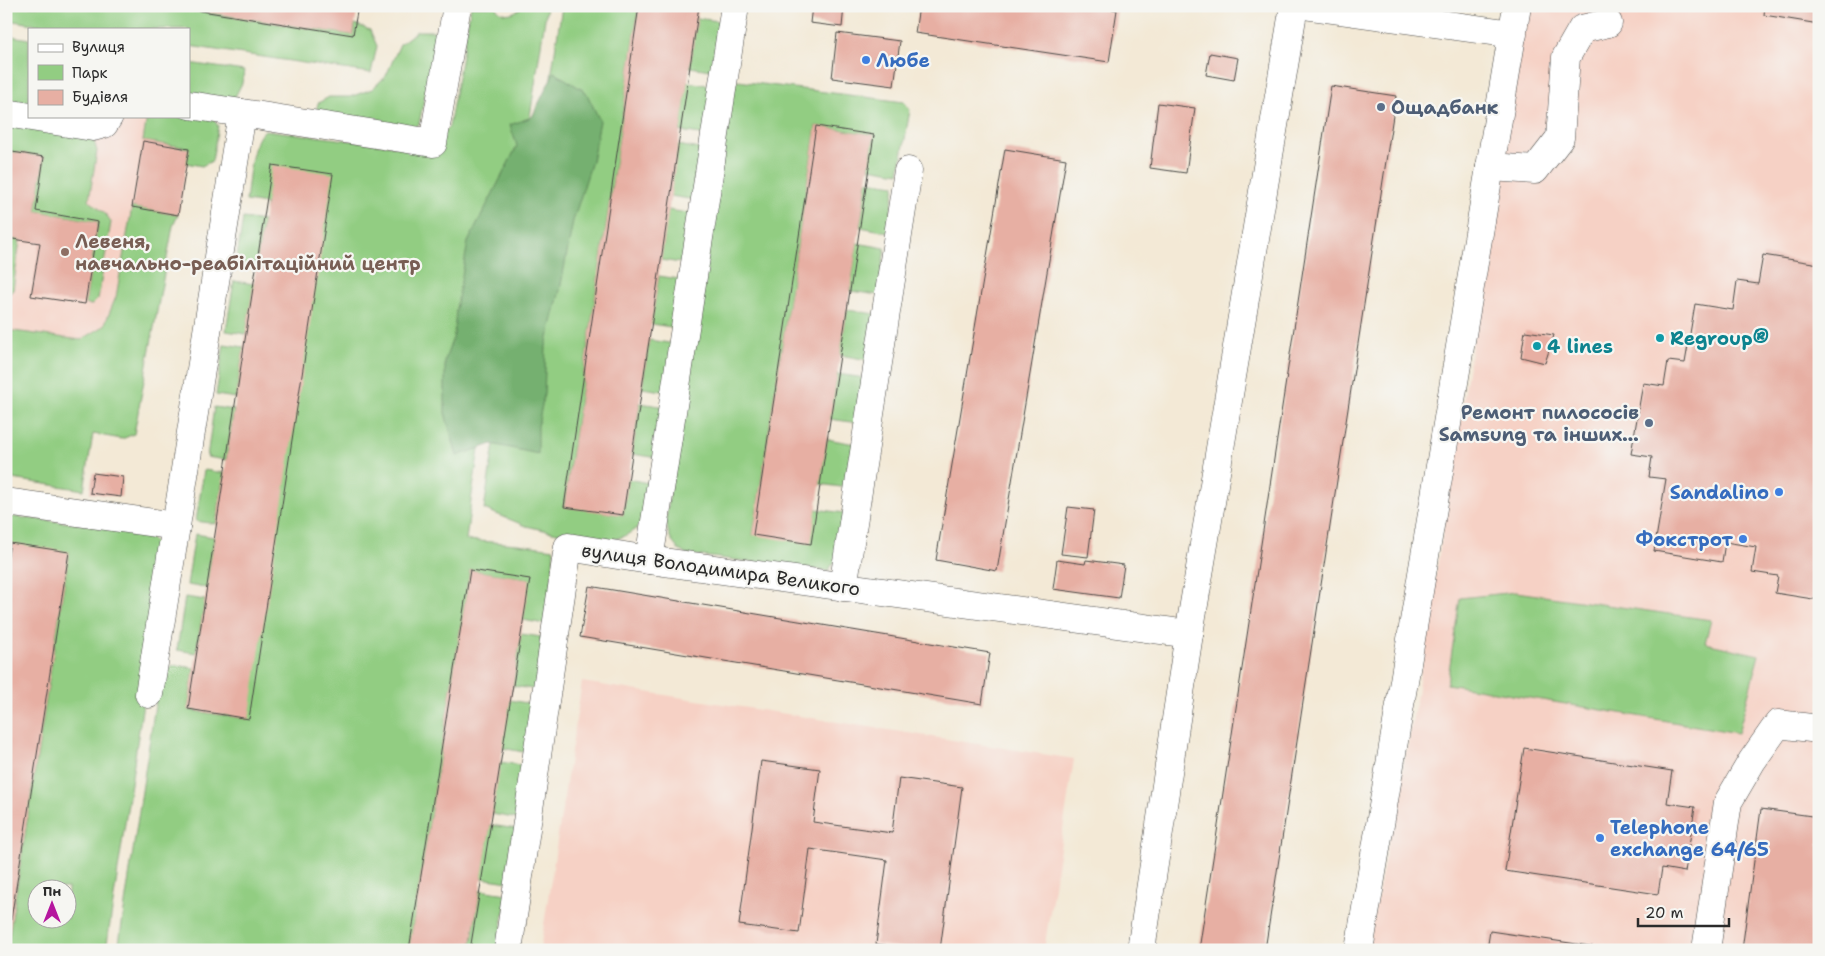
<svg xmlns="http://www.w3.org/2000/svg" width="1825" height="956" viewBox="0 0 1825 956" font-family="'Shantell Sans',sans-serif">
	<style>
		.built { fill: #f6d1c5 }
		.green { fill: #92cd82; stroke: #5e7c56; fill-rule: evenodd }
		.forest { fill: #75b070; stroke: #506e4e }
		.building { fill: #e7afa3 }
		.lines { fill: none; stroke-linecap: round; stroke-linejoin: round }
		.minor-casing { stroke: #494845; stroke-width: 29 }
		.minor { stroke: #fff; stroke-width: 28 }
		.shop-dot { fill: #3f7fe0; stroke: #f6f6f2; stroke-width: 2 }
		.service-dot { fill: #5c6f8a; stroke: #f6f6f2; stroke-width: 2 }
		.education-dot { fill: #8d6e63; stroke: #f6f6f2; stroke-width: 2 }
		.culture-dot { fill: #0f9aa8; stroke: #f6f6f2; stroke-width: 2 }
		.labels { text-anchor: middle; stroke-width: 4.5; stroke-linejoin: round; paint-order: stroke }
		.shop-label { font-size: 19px; font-weight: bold; fill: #366cbe; stroke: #f6f6f2; text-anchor: start }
		.service-label { font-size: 19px; font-weight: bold; fill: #4e5e75; stroke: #f6f6f2; text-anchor: start }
		.education-label { font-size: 19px; font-weight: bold; fill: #785e54; stroke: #f6f6f2; text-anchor: start }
		.culture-label { font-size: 19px; font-weight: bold; fill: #0d838f; stroke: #f6f6f2; text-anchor: start }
		.street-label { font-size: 19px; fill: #2b2b2b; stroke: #f6f6f2 }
	</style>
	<rect width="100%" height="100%" fill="#f6f6f2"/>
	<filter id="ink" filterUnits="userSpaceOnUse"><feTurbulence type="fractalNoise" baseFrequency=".02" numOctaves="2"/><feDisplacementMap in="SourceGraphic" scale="10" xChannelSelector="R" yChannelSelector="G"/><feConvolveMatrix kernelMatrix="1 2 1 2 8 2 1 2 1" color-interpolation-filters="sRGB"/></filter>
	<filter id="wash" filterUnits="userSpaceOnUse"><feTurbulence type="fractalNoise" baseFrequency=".0096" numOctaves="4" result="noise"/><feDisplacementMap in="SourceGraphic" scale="20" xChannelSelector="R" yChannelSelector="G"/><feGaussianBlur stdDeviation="1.12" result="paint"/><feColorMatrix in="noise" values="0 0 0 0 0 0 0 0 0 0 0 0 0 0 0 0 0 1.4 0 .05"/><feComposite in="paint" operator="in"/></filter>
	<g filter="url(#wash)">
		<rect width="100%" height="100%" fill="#f3e9d6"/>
		<!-- built -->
		<g class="built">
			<path d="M1526,6h293v944h-452l47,-237z"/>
			<path d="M6,44l23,72h118l-63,374 -78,-12z"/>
			<path d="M582,682l492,77 -30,191h-504z"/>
		</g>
		<!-- green -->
		<g class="green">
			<path d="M6,6h156l191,29 2,-11 15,6 7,16 -6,27 -182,-27v-17h-121l-62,-9z"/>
			<path d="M471,6h24c7,11 19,9 27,0h25l-76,495 -5,39 52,4 36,5 -4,76 -27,-5 6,-41 -59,-9 -61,380h-291l42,-278 15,-7 19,3 -6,42 60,9 18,-515 -20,-3c3,-20 4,-59 19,-71l161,20 23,-23z"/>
			<path d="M562,6h77l-75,500 59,9 5,-36 25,5 -7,33 -9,11 -12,8 -17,5 -24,-2 -58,-13 -42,-17z"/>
			<path d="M697,18l27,4 -7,49 -27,-4z"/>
			<path d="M417,31h17l3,4 -18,89 -9,7 -94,-19 2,-9 11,-6h21l22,-8 14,-13 14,-32z"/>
			<path d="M6,35l23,4v66l-23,-4z"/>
			<path d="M189,63l55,8 -2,12 -7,14 -10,3 -36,-7z"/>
			<path d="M738,81l166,21 6,8 -11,63 -30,-5 5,-33 -58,-9 -63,409 63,-26 28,4 -7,45 -9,13 -143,-17c-14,-9 -17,-19 -19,-35l67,-434z"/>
			<path d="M687,82l27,4 -7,49 -27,-4z"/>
			<path d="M147,116l66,2 5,8 -6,35 -10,5 -16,-3 3,-15 -46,-7z"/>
			<path d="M6,123l83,13 5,5 3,10 -8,49c8,8 16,11 22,22l-13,77 -6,6 -7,-1 13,-82 -62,-11 8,-54 -38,-6z"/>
			<path d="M678,145l27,5 -8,50 -27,-4z"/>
			<path d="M867,181l28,4 -7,47 -28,-5z"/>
			<path d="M132,207l46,8 -5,11 -39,208 -12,5 -29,-5 -9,56 -78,-12v-148l75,10 23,-14 12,-29z"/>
			<path d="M668,210l27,4 -7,50 -27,-4z"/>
			<path d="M243,218l20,3 -7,48 -20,-4z"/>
			<path d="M6,238l14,2 -7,50 -7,7z"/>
			<path d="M857,243l28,5 -7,47 -28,-4z"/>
			<path d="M659,276l26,4 -7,48 -27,-4z"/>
			<path d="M234,281l20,3 -8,50 -20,-3z"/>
			<path d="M847,310l28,4 -7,46 -28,-5z"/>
			<path d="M649,340l27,4 -7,48 -27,-4z"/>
			<path d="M224,344l20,3 -8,51 -20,-3z"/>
			<path d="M837,374l28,4 -7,45 -28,-4z"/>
			<path d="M640,403l26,4 -7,51 -27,-4z"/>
			<path d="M214,407l20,3 -8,50 -19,-3z"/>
			<path d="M827,439l28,5 -7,44 -28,-4z"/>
			<path d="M204,470l20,3 -8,51 -20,-3z"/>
			<path d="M7,516l81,9 63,13 11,13 2,12 -58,387h-99l62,-398 -63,15zM38,888h30v30h-30z"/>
			<path d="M195,534l19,3 -7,51 -20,-3z"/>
			<path d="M1516,592l195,28 -6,23 54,12 -21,78 -291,-49 13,-86z"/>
			<path d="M185,597l20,3 -9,53 -19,-3z"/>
			<path d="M521,634l27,4 -9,52 -26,-4z"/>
			<path d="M510,700l27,5 -8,48 -27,-5z"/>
			<path d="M500,762l27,4 -8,53 -27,-5z"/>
			<path d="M490,825l27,4 -8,53 -28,-4z"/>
			<path d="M480,890l27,4 -9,56 -27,-4z"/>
		</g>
		<!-- forest -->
		<path class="forest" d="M554,72l32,20 14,29 -8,40 -19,60 -13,69 -14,56 -2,48 -6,32v28l-46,-10 -35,12 -12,-43v-53l9,-25 2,-26 12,-67 49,-96 -7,-21 22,-8z"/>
		<g id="blocks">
			<!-- building -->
			<g class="building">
				<path d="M170,6h188l-5,29z"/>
				<path d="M639,6h60l-76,509 -59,-8z"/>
				<path d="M812,6h32l-2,21 -32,-4z"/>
				<path d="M919,6h172l26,4 -8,52 -194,-29z"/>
				<path d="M1765,6h29v2l25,3v13l-55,-9z"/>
				<path d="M837,33l63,8 -6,45 -62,-8z"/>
				<path d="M1210,53l28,5 -4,22 -28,-5z"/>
				<path d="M1331,86l65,10 -131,854h-66z"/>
				<path d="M1158,103l37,5 -9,65 -36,-5z"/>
				<path d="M816,126l58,9 -63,409 -58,-9z"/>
				<path d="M143,141l46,8 -11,66 -46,-8z"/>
				<path d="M1005,149l61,10 -69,412 -61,-11z"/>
				<path d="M6,151l38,6 -8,54 62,11 -13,82 -54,-8 9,-53 -34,-5z"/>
				<path d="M272,165l61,9 -84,545 -61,-10z"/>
				<path d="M1763,255l56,9v336l-44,-7 3,-17 -26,-4 4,-25 -31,-5 -3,20 -68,-11 12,-72 -17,-2 3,-20 -21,-3 12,-71 21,3 4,-25 17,2 10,-59 38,6 4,-29 21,3z"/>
				<path d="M1525,331l29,4 -9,28 -24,-6z"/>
				<path d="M93,473l30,4 -2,20 -31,-4z"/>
				<path d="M1068,507l26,3 -6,47 -27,-3z"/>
				<path d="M10,543l59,9 -62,393 -1,-378z"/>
				<path d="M1057,560l28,4 1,-4 38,5 -5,33 -66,-9z"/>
				<path d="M470,570l60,9 -50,311 -10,60h-61z"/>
				<path d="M589,586l401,67 -8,51 -402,-67z"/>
				<path d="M1524,748l148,23 -5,32 28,4 -10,65 -23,-4 -4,26 -153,-23z"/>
				<path d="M761,761l59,8 -7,53 79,11 7,-55 63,9 -22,163h-21l-43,-6 11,-84 -77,-11 -11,84 -60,-8z"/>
				<path d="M1761,809l58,8v133h-77z"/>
				<path d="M1490,931l120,18v1h-123z"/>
			</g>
		</g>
	</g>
	<g filter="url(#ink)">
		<use href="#blocks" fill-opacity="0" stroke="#494845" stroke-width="1"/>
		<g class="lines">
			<!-- minor casing -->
			<g class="minor-casing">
				<g id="minor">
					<path d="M1310,6l203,28"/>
					<path d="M189,105l53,8"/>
					<path d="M6,113l87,14 11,-3 5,-8"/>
					<path d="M1490,167l45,3 25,-32 6,-81 16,-28 26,-6"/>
					<path d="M6,502l170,24 66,-413 191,30 24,-137"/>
					<path d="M649,560l86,-554"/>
					<path d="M843,587l65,-416"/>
					<path d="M149,694l27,-168"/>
					<path d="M508,950l60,-403 81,13 540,74"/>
					<path d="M1141,950l48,-316 105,-628"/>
					<path d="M1359,950l158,-944"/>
					<path d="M1706,950l22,-148 24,-41 26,-37 41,5"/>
				</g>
			</g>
			<!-- minor -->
			<use href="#minor" class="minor"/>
		</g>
	</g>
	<!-- markers -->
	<g class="shop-dot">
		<circle cx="866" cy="60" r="5"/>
		<circle cx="1779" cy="492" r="5"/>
		<circle cx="1743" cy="539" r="5"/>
		<circle cx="1600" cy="838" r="5"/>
	</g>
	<g class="service-dot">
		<circle cx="1381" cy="107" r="5"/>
		<circle cx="1649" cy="423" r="5"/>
	</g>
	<circle class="education-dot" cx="65" cy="252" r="5"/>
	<g class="culture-dot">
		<circle cx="1660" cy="338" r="5"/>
		<circle cx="1537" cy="346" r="5"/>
	</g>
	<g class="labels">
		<!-- shop labels -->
		<g class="shop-label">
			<text x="876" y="67">Любе</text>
			<text x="1769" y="499" text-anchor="end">Sandalino</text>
			<text x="1733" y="546" text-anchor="end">Фокстрот</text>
			<text x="1610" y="834">Telephone<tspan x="1610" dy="22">exchange 64/65</tspan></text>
		</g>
		<!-- service labels -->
		<g class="service-label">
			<text x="1391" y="114">Ощадбанк</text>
			<text x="1639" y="419" text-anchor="end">Ремонт пилососів<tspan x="1639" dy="22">Samsung та інших...</tspan></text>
		</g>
		<!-- education labels -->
		<g class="education-label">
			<text x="75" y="248">Левеня,<tspan x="75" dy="22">навчально-реабілітаційний центр</tspan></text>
		</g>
		<!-- culture labels -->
		<g class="culture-label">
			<text x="1670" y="345">Regroup®</text>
			<text x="1547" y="353">4 lines</text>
		</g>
		<!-- street labels -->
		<g class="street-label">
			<text transform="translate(721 569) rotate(8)" y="7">вулиця Володимира Великого</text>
		</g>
	</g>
	<!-- margin -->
	<rect width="1825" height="956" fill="none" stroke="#f6f6f2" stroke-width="25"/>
	<!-- legend -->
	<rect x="28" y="28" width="162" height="90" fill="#f6f6f2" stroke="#a5a5a2"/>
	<rect x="38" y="44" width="25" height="8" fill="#ffffff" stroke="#a5a5a2"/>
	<text x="72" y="52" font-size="15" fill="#2b2b2b">Вулиця</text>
	<rect x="38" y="65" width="25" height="15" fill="#92cd82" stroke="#a5a5a2"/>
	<text x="72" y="78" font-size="15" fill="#2b2b2b">Парк</text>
	<rect x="38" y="90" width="25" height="15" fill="#e7afa3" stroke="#a5a5a2"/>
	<text x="72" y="102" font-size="15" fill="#2b2b2b">Будівля</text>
	<!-- north arrow -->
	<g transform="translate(52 904)"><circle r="24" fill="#f6f6f2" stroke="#a5a5a2"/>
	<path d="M0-4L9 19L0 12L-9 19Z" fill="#b5179e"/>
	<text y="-8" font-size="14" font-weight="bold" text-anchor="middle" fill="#2b2b2b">Пн</text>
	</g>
	<!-- scale -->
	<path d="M1638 918v8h91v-8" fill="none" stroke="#2b2b2b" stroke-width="2.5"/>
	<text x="1645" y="918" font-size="15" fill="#2b2b2b" stroke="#f6f6f2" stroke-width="4" paint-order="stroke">20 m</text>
</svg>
